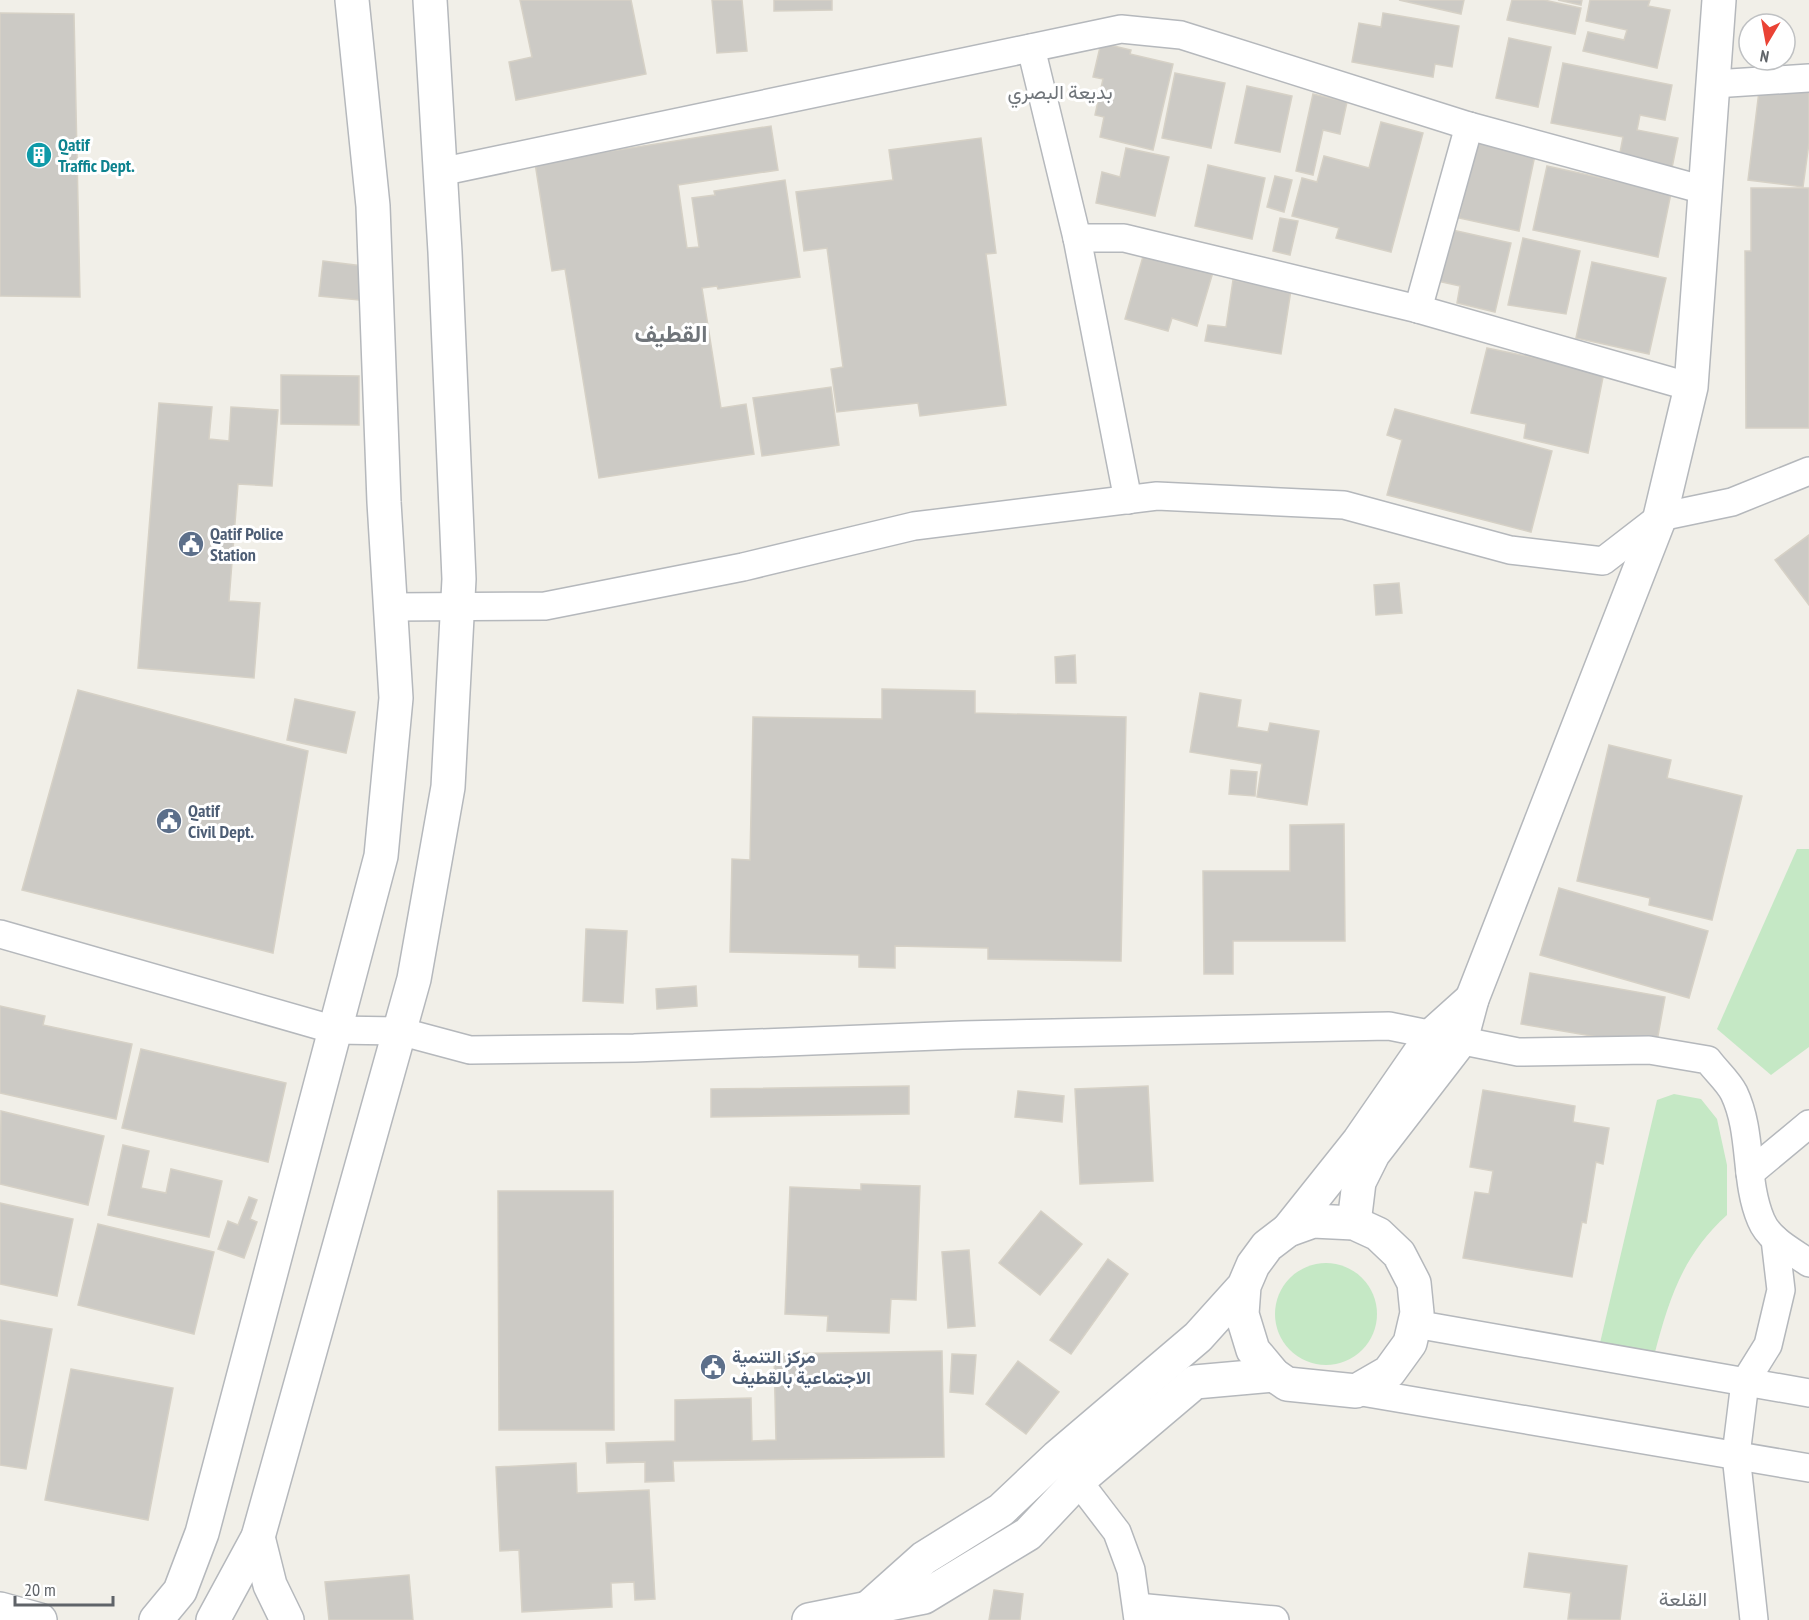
<svg xmlns="http://www.w3.org/2000/svg" width="1809" height="1620" viewBox="0 0 1809 1620" font-family="'PT Sans Narrow',Vazirmatn,sans-serif">
	<style>
		.green { fill: #c5e8c5 }
		.building { fill: #cccac5; stroke: #d6d1c6; stroke-width: 1.5 }
		.lines { fill: none; stroke-linecap: round; stroke-linejoin: round }
		.minor-casing { stroke: #b5b8bc; stroke-width: 30 }
		.tertiary-casing { stroke: #b5b8bc; stroke-width: 36 }
		.minor { stroke: #fff; stroke-width: 27 }
		.tertiary { stroke: #fff; stroke-width: 33 }
		.labels { text-anchor: middle; stroke-width: 6; stroke-linejoin: round; paint-order: stroke }
		.culture-label { font-size: 18px; font-weight: bold; fill: #0d838f; stroke: #fff; text-anchor: start }
		.service-label { font-size: 18px; font-weight: bold; fill: #4e5e75; stroke: #fff; text-anchor: start }
		.neighbourhood-label { font-size: 20px; fill: #70757a; stroke: #fff }
		.district-label { font-size: 24px; font-weight: bold; fill: #70757a; stroke: #fff }
	</style>
	<rect width="100%" height="100%" fill="#f1efe8"/>
	<!-- green -->
	<g class="green">
		<path d="M1797,849h12v198l-38,28 -54,-46z"/>
		<path d="M1674,1094l27,5 16,20 10,46v50c-45,41 -58,84 -73,141l-54,-13 57,-243z"/>
		<circle cx="1326" cy="1314" r="51"/>
	</g>
	<!-- building -->
	<g class="building">
		<path d="M520,0h111l15,74 -130,26 -7,-38 23,-5z"/>
		<path d="M712,0h30l5,51 -30,2z"/>
		<path d="M774,0h58v10l-58,1z"/>
		<path d="M1399,0h65l-3,14z"/>
		<path d="M1512,0h32l37,8 -6,26 -68,-14z"/>
		<path d="M1558,0h24l-1,5z"/>
		<path d="M1590,0h60l-2,6 22,4 -13,58 -74,-17 5,-19 36,8 3,-10 -41,-9z"/>
		<path d="M0,13l74,1 6,283 -80,-1z"/>
		<path d="M1383,13l76,13 -7,41 -17,-3 -2,13 -81,-15 7,-39 22,4z"/>
		<path d="M1509,38l42,9 -13,60 -42,-9z"/>
		<path d="M1101,43l30,7 -1,4 43,10 -20,86 -53,-13 4,-20 -9,-2 8,-36 -10,-2z"/>
		<path d="M1563,63l109,22 -7,35 -25,-5 -3,15 41,8 -6,30 -53,-10 4,-21 -72,-14z"/>
		<path d="M1175,73l50,10 -14,65 -49,-10z"/>
		<path d="M1760,83l49,6v54l-6,44 -55,-7z"/>
		<path d="M1247,86l45,10 -12,56 -45,-9z"/>
		<path d="M1313,94l34,8 -7,32 -17,-4 -10,45 -17,-4z"/>
		<path d="M1381,122l42,11 -32,119 -55,-14 3,-10 -47,-12 10,-38 15,4 7,-26 45,12z"/>
		<path d="M771,126l7,44 -100,15 9,63 12,-1 -7,-49 23,-3 -1,-4 71,-11 15,97 -82,12 -1,-3 -15,2 19,120 25,-4 8,50 -155,24 -34,-209 -13,2 -17,-108z"/>
		<path d="M981,138l15,115 -10,1 20,151 -86,11 -2,-13 -81,9 -6,-43 12,-2 -16,-119 -23,3 -8,-59 97,-12 -4,-30z"/>
		<path d="M1476,142l59,13 -16,76 -60,-13z"/>
		<path d="M1126,148l43,9 -14,59 -59,-13 6,-31 18,5z"/>
		<path d="M1208,165l57,13 -13,61 -57,-13z"/>
		<path d="M1547,166l124,27 -13,64 -125,-27z"/>
		<path d="M1275,176l17,4 -8,32 -17,-5z"/>
		<path d="M1751,188h58v240h-63l-1,-177h6z"/>
		<path d="M1280,218l18,3 -8,34 -17,-4z"/>
		<path d="M1448,229l63,14 -16,69 -38,-9 3,-17 -23,-5z"/>
		<path d="M1523,238l57,13 -14,63 -58,-9z"/>
		<path d="M1144,253l69,19 -16,54 -25,-8 -4,13 -43,-12z"/>
		<path d="M323,261l40,5 -4,34 -40,-4z"/>
		<path d="M1592,262l74,16 -17,76 -73,-16z"/>
		<path d="M1233,280l58,10 -10,64 -76,-13 3,-16 18,2z"/>
		<path d="M1487,348l117,24 -16,81 -64,-15 2,-14 -55,-11z"/>
		<path d="M281,375l78,1v49l-78,-1z"/>
		<path d="M831,387l8,58 -77,11 -9,-58z"/>
		<path d="M159,403l53,4 -3,32 20,2 2,-34 47,3 -6,76 -34,-2 -9,117 31,2 -6,75 -116,-10z"/>
		<path d="M1395,409l157,42 -21,81 -144,-37 15,-55 -15,-5z"/>
		<path d="M1809,535v70l-34,-45z"/>
		<path d="M1399,583l3,30 -26,2 -2,-30z"/>
		<path d="M1075,655l1,28h-20l-1,-26z"/>
		<path d="M882,689l93,2v22l151,4 -5,244 -133,-2v-11l-93,-2v22l-36,-1v-12l-129,-3 2,-93 18,1 3,-143 129,2z"/>
		<path d="M78,690l230,61 -35,202 -251,-63z"/>
		<path d="M1200,693l41,7 -4,27 31,5 2,-9 49,8 -12,74 -50,-8 5,-33 -72,-12z"/>
		<path d="M295,699l60,13 -9,41 -59,-13z"/>
		<path d="M1609,745l62,15 -4,18 75,18 -30,124 -63,-15 1,-7 -73,-17z"/>
		<path d="M1231,770l26,2 -2,24 -26,-2z"/>
		<path d="M1344,824l1,117h-112v33h-29l-1,-103h87v-46z"/>
		<path d="M1559,888l149,43 -19,67 -149,-43z"/>
		<path d="M586,929l41,2 -4,72 -40,-2z"/>
		<path d="M1530,973l135,24 -9,50 -135,-23z"/>
		<path d="M696,986l1,20 -40,3 -1,-20z"/>
		<path d="M0,1006l45,10 -2,9 89,19 -16,75 -116,-26z"/>
		<path d="M141,1049l145,34 -18,79 -146,-34z"/>
		<path d="M909,1086v28l-198,3v-28z"/>
		<path d="M1148,1086l5,95 -73,3 -5,-95z"/>
		<path d="M1483,1090l92,16 -2,16 36,6 -6,36 -7,-2 -10,61 -4,-1 -10,55 -109,-19 12,-66 14,2 4,-23 -23,-4z"/>
		<path d="M1018,1091l46,5 -2,26 -47,-5z"/>
		<path d="M1,1111l103,25 -16,69 -88,-21z"/>
		<path d="M123,1145l26,6 -8,37 25,5 5,-24 51,12 -13,56 -101,-22z"/>
		<path d="M861,1184l59,2 -4,114 -25,-1 -2,34 -62,-2 1,-15 -43,-2 5,-127 71,3z"/>
		<path d="M498,1191h115l1,239h-115z"/>
		<path d="M249,1197l8,3 -7,19 7,3 -13,36 -26,-9 10,-28 10,4z"/>
		<path d="M0,1203l73,16 -16,77 -57,-12z"/>
		<path d="M1041,1211l41,33 -42,51 -41,-32z"/>
		<path d="M98,1224l116,28 -20,82 -116,-29z"/>
		<path d="M969,1250l6,76 -27,2 -6,-76z"/>
		<path d="M1108,1259l20,15 -57,80 -21,-14z"/>
		<path d="M0,1320l52,9 -26,140 -26,-4z"/>
		<path d="M942,1351l2,106 -271,4 1,20 -29,1v-20l-38,1 -1,-20 69,-2v-41l76,-2 1,43 24,-1 -2,-86z"/>
		<path d="M952,1354l24,1 -3,39 -23,-2z"/>
		<path d="M1018,1361l41,31 -33,42 -40,-30z"/>
		<path d="M71,1369l102,19 -25,132 -103,-20z"/>
		<path d="M576,1463l1,30 72,-3 6,109 -20,1 -1,-18 -23,1 1,24 -90,5 -3,-62 -19,1 -4,-84z"/>
		<path d="M1529,1553l98,13 -7,54 -52,-1 3,-26 -47,-6z"/>
		<path d="M409,1575l4,45h-84l-4,-38z"/>
		<path d="M994,1590l29,4 -3,26h-31z"/>
	</g>
	<g class="lines">
		<!-- minor casing -->
		<g class="minor-casing">
			<g id="minor">
				<path d="M1031,48l46,190 51,262"/>
				<path d="M1714,84l95,-6"/>
				<path d="M440,172l681,-143 60,6 288,91 235,64"/>
				<path d="M1077,238h47l294,71 273,78"/>
				<path d="M1418,309l51,-183"/>
				<path d="M390,607l155,-1 198,-39 171,-41 243,-30 187,9 166,45 93,11 57,-44 72,-15 77,-31"/>
				<path d="M0,934l335,96 64,1 71,19 164,-2 328,-13 427,-9 129,26 131,-2 59,10c8,11 20,21 26,33 19,40 10,87 27,127 8,20 31,31 48,43"/>
				<path d="M1750,1173l59,-49"/>
				<path d="M1415,1324l394,69"/>
				<path d="M1356,1391l453,77"/>
				<path d="M1078,1481l39,51 14,38 7,50"/>
				<path d="M1137,1607l138,13"/>
				<path d="M1754,1620l-18,-165 9,-73 23,-37 13,-55 -6,-51"/>
			</g>
		</g>
		<!-- tertiary casing -->
		<g class="tertiary-casing">
			<g id="tertiary">
				<path d="M1354,1223l5,-41 14,-28 88,-114 11,-41 188,-482 31,-130 28,-387"/>
				<path d="M1288,1230l71,-89 74,-107 39,-35"/>
				<path d="M258,1537l12,48 17,35"/>
				<path d="M868,1608l56,-50 77,-48 56,-53 141,-120 46,-51 9,-21 14,-19 21,-16 25,-9 41,2 24,11 21,20 15,29 3,30 -7,30 -21,29 -33,19 -69,-7 -13,-9 -21,-25 -11,-36 2,-28"/>
				<path d="M0,1609l40,11"/>
				<path d="M156,1620l24,-29 22,-58 179,-677 15,-158 -12,-196 -11,-296 -21,-206"/>
				<path d="M213,1620l45,-83 156,-558 34,-192 11,-208 -14,-327 -15,-252"/>
				<path d="M809,1620l115,-23 104,-63 50,-53 117,-99 79,-7"/>
			</g>
		</g>
		<!-- minor -->
		<use href="#minor" class="minor"/>
		<!-- tertiary -->
		<use href="#tertiary" class="tertiary"/>
	</g>
	<!-- icons -->
	<defs>
		<g id="building-disc" transform="scale(1.35)"><circle r="9.5" fill="#0f9aa8" stroke="#fff"/><path d="M-4-6H4V6H1V3H-1V6H-4ZM-2.5-4.3h1.7v1.8h-1.7ZM.8-4.3h1.7v1.8H.8ZM-2.5-1h1.7V.8h-1.7ZM.8-1h1.7V.8H.8Z" fill="#fff"/></g>
		<g id="civic-disc" transform="scale(1.35)"><circle r="9.5" fill="#5c6f8a" stroke="#fff"/><path d="M-.6-6.5H3V-4.5H.6V-3L4-1V1h2V6H-6V1h2V-1L-.6-3ZM-1.2 2.5V6h2.4V2.5Z" fill="#fff"/></g>
	</defs>
	<g fill-rule="evenodd">
		<use href="#building-disc" x="39" y="155"/>
		<use href="#civic-disc" x="191" y="544"/>
		<use href="#civic-disc" x="169" y="821"/>
		<use href="#civic-disc" x="713" y="1367"/>
	</g>
	<g class="labels">
		<!-- culture labels -->
		<g class="culture-label">
			<text x="58" y="151">Qatif<tspan x="58" dy="21">Traffic Dept.</tspan></text>
		</g>
		<!-- service labels -->
		<g class="service-label">
			<text x="210" y="540">Qatif Police<tspan x="210" dy="21">Station</tspan></text>
			<text x="188" y="817">Qatif<tspan x="188" dy="21">Civil Dept.</tspan></text>
			<text x="732" y="1363">مركز التنمية<tspan x="732" dy="21">الاجتماعية بالقطيف</tspan></text>
		</g>
		<!-- neighbourhood labels -->
		<g class="neighbourhood-label">
			<text x="1060" y="99">بديعة البصري</text>
			<text x="1683" y="1606">القلعة</text>
		</g>
		<!-- district labels -->
		<g class="district-label">
			<text x="671" y="342">القطيف</text>
		</g>
	</g>
	<!-- north arrow -->
	<g transform="translate(1767 42) rotate(190)"><circle r="28" fill="#ffffff" stroke="#bfc1c3" stroke-width="1.5"/>
	<path d="M0-4.5L10 22L0 15L-10 22Z" fill="#ea4335"/>
	<text y="-9" font-size="16" font-weight="bold" text-anchor="middle" fill="#5f6368">N</text>
	</g>
	<!-- scale -->
	<path d="M15 1596v9h98v-9" fill="none" stroke="#5f6368" stroke-width="3"/>
	<text x="24" y="1596" font-size="18" fill="#5f6368" stroke="#ffffff" stroke-width="4.5" paint-order="stroke">20 m</text>
</svg>
